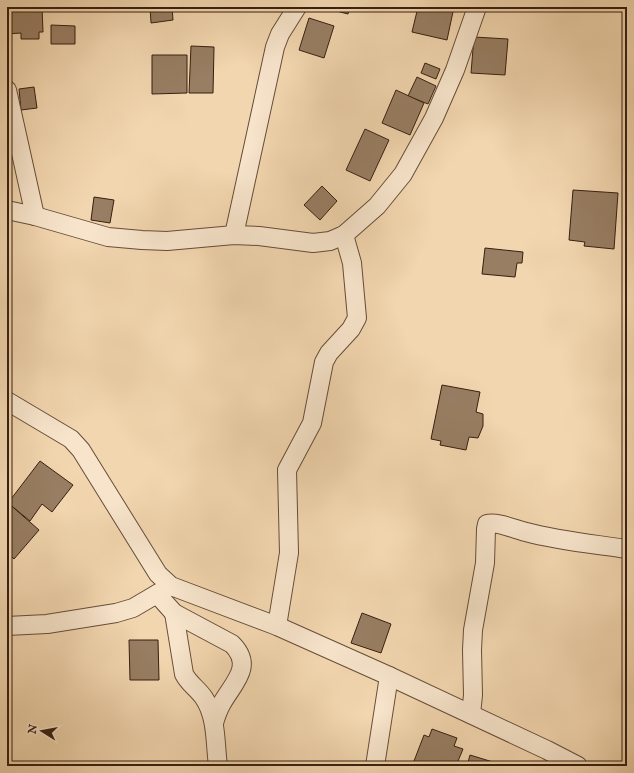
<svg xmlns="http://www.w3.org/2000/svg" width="634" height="773" viewBox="0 0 634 773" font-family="'IM FELL English',serif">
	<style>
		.building { fill: #987e63; stroke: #371f11 }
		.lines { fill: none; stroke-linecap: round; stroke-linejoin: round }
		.street-casing { stroke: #664d38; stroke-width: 20 }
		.street { stroke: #f7e4cb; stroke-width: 18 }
	</style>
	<rect width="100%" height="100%" fill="#f2d6af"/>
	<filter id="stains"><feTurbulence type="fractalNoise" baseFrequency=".005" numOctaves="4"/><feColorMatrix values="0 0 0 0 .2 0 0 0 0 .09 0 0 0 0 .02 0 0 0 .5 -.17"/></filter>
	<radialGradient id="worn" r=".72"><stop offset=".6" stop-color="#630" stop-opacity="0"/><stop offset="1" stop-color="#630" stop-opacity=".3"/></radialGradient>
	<!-- building -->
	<g class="building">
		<path d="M7,7h35l1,25h-4v7h-18v-6l-14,1z"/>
		<path d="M150,7h22l1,13 -22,3z"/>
		<path d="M321,7h29l-2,7z"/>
		<path d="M418,7h36l-7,33 -35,-8z"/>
		<path d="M309,18l25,8 -10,32 -25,-8z"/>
		<path d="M51,25l24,1v18h-24z"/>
		<path d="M474,37l34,2 -3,36 -34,-2z"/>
		<path d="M191,46l23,1 -1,46h-24z"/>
		<path d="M152,55h35v38l-35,1z"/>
		<path d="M425,63l15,6 -4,10 -15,-6z"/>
		<path d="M417,77l19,9 -8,18 -20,-8z"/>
		<path d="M34,87l3,21 -16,2 -2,-21z"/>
		<path d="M396,90l28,13 -14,32 -28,-12z"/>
		<path d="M365,129l24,11 -19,41 -24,-11z"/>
		<path d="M322,186l15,15 -17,19 -16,-15z"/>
		<path d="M573,190l45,3 -4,56 -30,-3 1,-4 -16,-2z"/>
		<path d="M94,197l20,3 -4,23 -19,-3z"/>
		<path d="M485,248l38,4 -1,11h-5l-2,14 -33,-3z"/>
		<path d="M442,385l38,7 -4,20 7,2v12l-5,12 -9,-1 -3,13 -26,-5 1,-4 -10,-2z"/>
		<path d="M40,461l33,24 -21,27 -10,-8 -12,17 -22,-18z"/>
		<path d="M7,502l32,28 -25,29 -7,-7z"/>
		<path d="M362,613l29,11 -10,29 -30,-10z"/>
		<path d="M129,640h29l1,40h-29z"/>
		<path d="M432,729l25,9 -3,8 9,3 -7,17h-29l-13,-5 10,-26 5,2z"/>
		<path d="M470,755l36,11h-39z"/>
	</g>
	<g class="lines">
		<!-- street casing -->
		<g class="street-casing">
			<g id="street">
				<path d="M7,90l28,126"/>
				<path d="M7,210l28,6 73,21 34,3 25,1 67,-6 25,1 54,7 17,-2 14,-6 33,-29 26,-32 31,-56 21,-48 22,-63"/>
				<path d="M234,235l41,-188 5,-13 17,-27"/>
				<path d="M7,401l64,38 10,11 77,124 13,12 106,40 112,50 158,74 31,16"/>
				<path d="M157,594l17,19 58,31c22,22 2,38 -10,59 -4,7 -6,13 -8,20"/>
				<path d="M174,613l10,61c5,10 14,15 20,24 13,19 11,46 14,68"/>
				<path d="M7,626l40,-2 69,-11 17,-5 34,-20"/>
				<path d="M277,626l12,-73 -2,-83 25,-47 12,-61 5,-9 22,-24 6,-11 -5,-55 -8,-28"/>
				<path d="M471,714l2,-19 -1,-45 1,-20 12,-67 1,-34 1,-5c9,-3 30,6 39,8 33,9 68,12 101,17"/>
				<path d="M375,766l14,-90"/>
			</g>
		</g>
		<!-- street -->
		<use href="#street" class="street"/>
	</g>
	<!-- margin -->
	<rect width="634" height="773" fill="none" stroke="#f2d6af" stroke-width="24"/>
	<rect x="8" y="8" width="618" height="757" fill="none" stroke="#371f11" stroke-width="2"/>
	<rect x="12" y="12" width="610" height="749" fill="none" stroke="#371f11"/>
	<!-- north arrow -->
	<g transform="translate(42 731) rotate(281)" stroke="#f7e4cb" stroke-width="3" paint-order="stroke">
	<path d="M0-3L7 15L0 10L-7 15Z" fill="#371f11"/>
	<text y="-6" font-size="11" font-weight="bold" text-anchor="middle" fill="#371f11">N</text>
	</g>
	<rect width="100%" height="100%" filter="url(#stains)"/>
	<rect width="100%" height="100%" fill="url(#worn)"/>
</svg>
